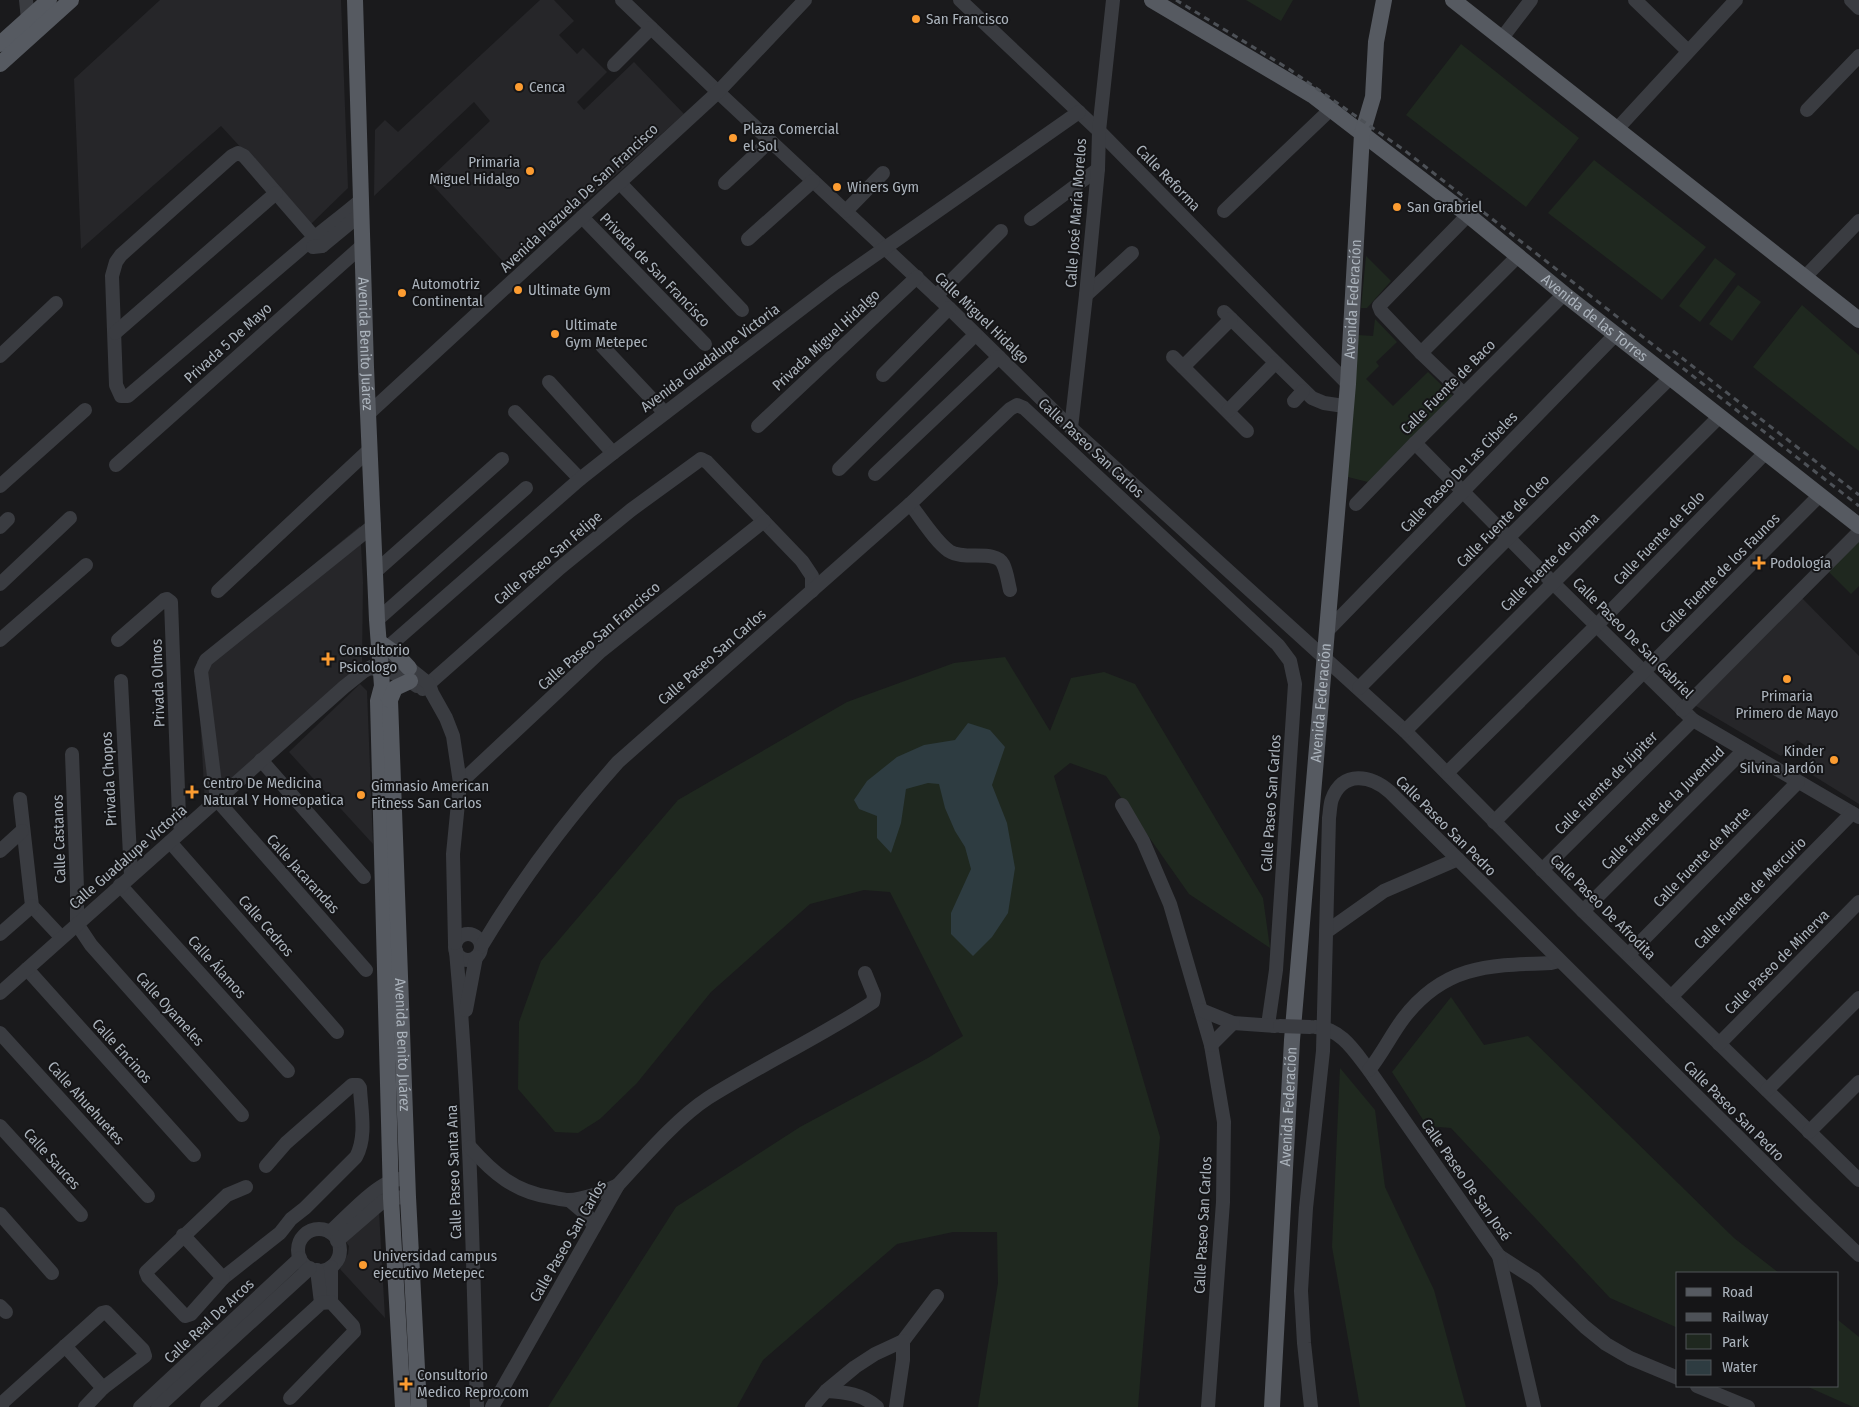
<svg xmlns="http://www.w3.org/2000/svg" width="1859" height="1407" viewBox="0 0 1859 1407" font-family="'Fira Sans Condensed',sans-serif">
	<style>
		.built { fill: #262629 }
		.green { fill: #1f281f }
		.water { fill: #2e3c41 }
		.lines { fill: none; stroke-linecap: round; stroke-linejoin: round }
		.minor { stroke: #3a3c41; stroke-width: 14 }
		.major { stroke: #565a61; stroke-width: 16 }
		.rail { stroke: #4d5157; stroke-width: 3; stroke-dasharray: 6 5; stroke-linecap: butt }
		.minor-bridge { stroke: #3a3c41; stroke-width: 14 }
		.poi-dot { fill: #fc9c31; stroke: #151517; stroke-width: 2 }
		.labels { text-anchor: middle; stroke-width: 4; stroke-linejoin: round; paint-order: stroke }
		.poi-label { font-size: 15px; fill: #abb3bc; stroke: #151517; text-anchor: start }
		.street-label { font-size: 15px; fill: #abb3bc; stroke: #151517 }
	</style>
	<rect width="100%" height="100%" fill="#1a1a1c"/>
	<!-- built -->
	<g class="built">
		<path d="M160,0h181l7,188 -37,36 -90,-98 -140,123 -7,-170z"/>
		<path d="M540,0h14l20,21 -15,14 18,19 6,-6 24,24 -30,30 7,8 50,-48 50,52 -174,155 -82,-89 62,-59 -16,-19 -100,94 1,-66 10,-10 13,12z"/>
		<path d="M360,526l3,56 -1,80 -157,143 -8,-144z"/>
		<path d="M1799,595l60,61v148l-58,-36 15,-15 -19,-13 -16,16 -90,-53z"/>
		<path d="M360,684l7,7 6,153 -84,-92z"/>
		<path d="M379,1211l6,107 -45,-49 8,-15 1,-8 -3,-4z"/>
	</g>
	<!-- green -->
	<g class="green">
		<path d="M1246,0h47l-12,21z"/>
		<path d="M1461,44l118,94 -53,69 -120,-92z"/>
		<path d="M1594,160l112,87 -44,53 -114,-87z"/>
		<path d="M1366,256l25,25 -24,27h-6z"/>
		<path d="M1715,258l21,16 -36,48 -21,-16z"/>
		<path d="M1738,285l23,17 -29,39 -23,-17z"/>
		<path d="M1802,305l57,50v96l-106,-84z"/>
		<path d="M1375,319l22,23 -21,20 3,4 -13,13 27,27 35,-34 26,25 -82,86 -28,-7 14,-141 15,1z"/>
		<path d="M1859,541v45l-8,8 -24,-24z"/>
		<path d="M1005,657l45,74 21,-53 33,-6 31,12 128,214 7,50 -81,-54 -83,-118 -36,-13 -16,13 106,361 -22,270h-160l20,-124 -1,-51h-44l-56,12 -134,116 -26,47h-189l128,-200 124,-80 128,-69 35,-22 -73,-144 -26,-2 -54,14 -99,88 -74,91 -37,36 -22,14 -23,-1 -37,-43 1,-67 22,-61 137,-161 169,-98 107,-39z"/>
		<path d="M1451,997l33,48 44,-9 206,202 45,35h-101v55l-68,-30 -159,-170 -24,-2 -35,-54z"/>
		<path d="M1340,1068l35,42 10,77 49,103 32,117h-106l-28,-160z"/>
		<path d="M1838,1320l21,17v70h-6l-47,-21h32z"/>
	</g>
	<!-- water -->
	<path class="water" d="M968,723l22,7 15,17 -13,38 15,38 8,45 -7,45 -16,24 -19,19 -22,-22v-21l20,-44 -6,-22 -10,-16 -10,-23 -6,-24 -11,-1 -22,6 -5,34 -10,30 -14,-15v-22l-18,-7 -5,-9 13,-19 30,-24 27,-12 31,-5z"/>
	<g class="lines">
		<!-- minor -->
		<g class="minor">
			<path d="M26,0l2,19"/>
			<path d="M622,0l96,92 231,216 122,120 334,303 178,180 276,269"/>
			<path d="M960,0l139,131 249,253"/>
			<path d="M1635,0l53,51"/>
			<path d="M1851,0l8,8"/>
			<path d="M1502,38l29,-38"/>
			<path d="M614,65l37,-37"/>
			<path d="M1807,110l52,-54"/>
			<path d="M1617,129l119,-129"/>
			<path d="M620,183l122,127"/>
			<path d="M725,183l45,-42"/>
			<path d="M846,211l37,-38"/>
			<path d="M1224,211l107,-102"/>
			<path d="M582,217l123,127"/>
			<path d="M1031,219l67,-50"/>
			<path d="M748,239l65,-58"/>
			<path d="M322,246c-26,-30 -52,-60 -78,-90l-6,-3 -6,3 -111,99 -5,7 -4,14 4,109 5,11h7l175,-149c19,-16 39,-31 58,-47"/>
			<path d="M313,247l9,-1 40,-33"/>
			<path d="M1805,277l54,-56"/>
			<path d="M1086,295l46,-42"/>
			<path d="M936,296l65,-65"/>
			<path d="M1224,312l88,86 12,5 20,3"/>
			<path d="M115,333l161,-140"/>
			<path d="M602,346l63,67"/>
			<path d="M1421,353l97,-97"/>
			<path d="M0,356l56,-53"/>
			<path d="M1173,357l74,74"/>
			<path d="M1183,367l48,-48"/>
			<path d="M883,375l66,-67"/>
			<path d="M549,382l64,71"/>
			<path d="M1464,394l-43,-41 -40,-42 -2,-5 89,-91"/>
			<path d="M1294,401l9,-10"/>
			<path d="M1228,411l47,-48"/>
			<path d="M515,412l65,67"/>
			<path d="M368,414l350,-322 87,-92"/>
			<path d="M758,426l159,-149"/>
			<path d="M1071,428l15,-133 12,-126 1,-38 14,-131"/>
			<path d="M1415,443l137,139 141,138 166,97"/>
			<path d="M116,465l247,-220"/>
			<path d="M839,469l136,-134"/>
			<path d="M875,474l124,-117"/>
			<path d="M0,486l85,-76"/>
			<path d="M910,504c11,14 25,37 39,47 15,10 47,-2 54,13 4,8 5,18 7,26"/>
			<path d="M1356,504l59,-61 149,-149"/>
			<path d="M0,527l8,-8"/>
			<path d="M376,571l126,-112"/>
			<path d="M0,584l70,-66"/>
			<path d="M218,591l151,-141"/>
			<path d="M377,620l149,-132"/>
			<path d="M1326,632l290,-298"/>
			<path d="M0,640l86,-75"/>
			<path d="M118,640l46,-40 3,-1 4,3 8,215 2,14"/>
			<path d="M380,654l200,-175 33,-26 222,-170 244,-171"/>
			<path d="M370,668l31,7 16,11"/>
			<path d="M121,681l10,194"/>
			<path d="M1359,688l150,-151 161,-159"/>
			<path d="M423,689l138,-122 70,-57 70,-51 6,3 95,99 10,15v15"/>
			<path d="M1682,710l177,-178"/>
			<path d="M1405,731l314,-314"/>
			<path d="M72,754l5,134v36l14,21 151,170"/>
			<path d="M261,760l103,117"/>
			<path d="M1448,772l149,-147 168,-172"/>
			<path d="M460,783l141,-132 163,-130"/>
			<path d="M20,799l12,107 29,31"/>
			<path d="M1122,805l21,36 27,63 41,141 13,77 -1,80 -15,205"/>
			<path d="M1494,822l326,-327"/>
			<path d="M170,842l167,190"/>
			<path d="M0,851l22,-20"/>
			<path d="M1542,870l151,-150"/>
			<path d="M120,885l168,186"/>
			<path d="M1583,911l161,-161"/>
			<path d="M1326,932l58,-41 74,-32"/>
			<path d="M0,934l32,-28"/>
			<circle cx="468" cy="947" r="13"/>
			<path d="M481,947c39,-65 86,-128 137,-185l292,-258 100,-95 7,-4 7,3 254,237 12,16 5,23 -19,286 -8,55"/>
			<path d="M456,951c14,152 17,304 21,456"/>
			<path d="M1629,954l169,-172"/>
			<path d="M27,969l167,186"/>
			<path d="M366,970l-149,-170 -16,-129 5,-11 168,-135"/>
			<path d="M0,993l344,-306 20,-16 17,-9 18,2 10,4 20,16 3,9 14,25 7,18 7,47 -7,71 2,89"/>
			<path d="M1671,997l181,-184"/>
			<path d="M466,1010l10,-53"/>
			<path d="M1201,1010l32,13 42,3"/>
			<path d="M1315,1027c26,1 40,25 54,43l130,186 36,23 50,48 21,17 24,14 48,20"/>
			<path d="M0,1033l148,163"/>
			<path d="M1719,1044l140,-142"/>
			<path d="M1211,1045l22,-22"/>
			<path d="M1369,1070c13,-16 22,-35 34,-51 41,-54 86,-54 148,-56l8,-2"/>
			<path d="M1767,1090l92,-92"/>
			<path d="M0,1126l81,89"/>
			<path d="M1809,1132l50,-50"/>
			<path d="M470,1147c23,26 45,45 80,50 6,1 13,3 19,3 17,-1 34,-8 49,-15"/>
			<path d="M246,1187l-19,8 -81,77 2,5 37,39 6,-2 32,-36 57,-45 11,-14 14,-11 51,-51c11,-20 5,-47 4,-69l-2,-3h-6l-66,58 -20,23"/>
			<path d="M569,1200l19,16 6,11"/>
			<path d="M0,1214l52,59"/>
			<circle cx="319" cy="1250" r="21"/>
			<path d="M330,1232c17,-15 48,-51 70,-53"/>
			<path d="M183,1235l40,43"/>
			<path d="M337,1241l45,-39 9,-4 17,-1"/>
			<path d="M1499,1256l35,151"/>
			<path d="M331,1267v35"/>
			<path d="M317,1270l4,33"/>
			<path d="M0,1306l6,6"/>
			<path d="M65,1346l38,42"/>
			<path d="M1697,1386l51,21"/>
			<path d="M826,1391c20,1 36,3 51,16"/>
			<path d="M2,1407v-4l100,-90 4,-1 37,38 2,6 -42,32 -18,19"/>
			<path d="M140,1407l160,-149"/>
			<path d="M158,1407l152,-139"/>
			<path d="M207,1407l114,-104 10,-1 22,24 1,6 -64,66"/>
			<path d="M492,1407l126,-222c26,-28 58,-66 90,-87 54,-34 112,-61 165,-96l1,-7 -9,-22"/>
			<path d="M812,1407l14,-16 29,-24 20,-13 28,-13 34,-45"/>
			<path d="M896,1407l7,-47v-19"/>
			<path d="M1311,1407l-7,-64 -3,-52 5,-83 17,-157 6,-233c1,-6 1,-14 3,-19 11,-29 39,-24 58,-7l419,415 50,48"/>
		</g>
		<!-- major -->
		<g class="major">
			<path id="s1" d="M355,0l11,367 11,253 5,66 -4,15 13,497 12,209"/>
			<path id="s2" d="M1152,0l160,95 156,120 96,79 295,232"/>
			<path d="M1453,0l406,320"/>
			<path d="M0,44l49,-44"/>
			<path d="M0,64l71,-64"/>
			<path d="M379,642l16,11 14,15"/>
			<path id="s3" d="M382,686l8,14 18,497 11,210"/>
			<path d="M390,700l5,-12 15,-7"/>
			<path id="s4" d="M1272,1407l20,-367 56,-656 14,-250 11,-37 3,-55 8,-42"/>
		</g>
		<!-- rail -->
		<g class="rail">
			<path d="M1176,0l113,69 115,81 455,356"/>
			<path d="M1673,351l186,144"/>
		</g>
		<!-- minor-bridge -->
		<path class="minor-bridge" d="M1280,1026l30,1"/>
	</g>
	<!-- markers -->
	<g class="poi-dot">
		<circle cx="916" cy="19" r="5"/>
		<circle cx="519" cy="87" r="5"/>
		<circle cx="733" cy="138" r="5"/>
		<circle cx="530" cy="171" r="5"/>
		<circle cx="837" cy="187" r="5"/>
		<circle cx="1397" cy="207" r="5"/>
		<circle cx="518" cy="290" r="5"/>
		<circle cx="402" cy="293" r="5"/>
		<circle cx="555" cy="334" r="5"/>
		<path d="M1756.5 555.5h5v5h5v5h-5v5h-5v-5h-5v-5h5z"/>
		<path d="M325.5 651.5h5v5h5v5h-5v5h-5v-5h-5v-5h5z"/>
		<circle cx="1787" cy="679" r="5"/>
		<circle cx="1834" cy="760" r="5"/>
		<path d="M189.5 784.5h5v5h5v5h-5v5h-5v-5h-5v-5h5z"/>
		<circle cx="361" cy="795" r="5"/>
		<circle cx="363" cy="1265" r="5"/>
		<path d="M403.5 1376.5h5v5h5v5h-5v5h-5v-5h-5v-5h5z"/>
	</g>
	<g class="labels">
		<!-- poi labels -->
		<g class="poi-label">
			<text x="926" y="24">San Francisco</text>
			<text x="529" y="92">Cenca</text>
			<text x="743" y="134">Plaza Comercial<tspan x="743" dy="17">el Sol</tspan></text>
			<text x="520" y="167" text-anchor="end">Primaria<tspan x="520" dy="17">Miguel Hidalgo</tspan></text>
			<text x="847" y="192">Winers Gym</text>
			<text x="1407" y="212">San Grabriel</text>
			<text x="412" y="289">Automotriz<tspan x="412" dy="17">Continental</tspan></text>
			<text x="528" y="295">Ultimate Gym</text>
			<text x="565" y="330">Ultimate<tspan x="565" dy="17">Gym Metepec</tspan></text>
			<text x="1770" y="568">Podología</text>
			<text x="339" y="655">Consultorio<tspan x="339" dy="17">Psicologo</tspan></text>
			<text x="1787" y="701" text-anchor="middle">Primaria<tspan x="1787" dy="17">Primero de Mayo</tspan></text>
			<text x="1824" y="756" text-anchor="end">Kinder<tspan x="1824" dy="17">Silvina Jardón</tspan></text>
			<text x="203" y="788">Centro De Medicina<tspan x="203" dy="17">Natural Y Homeopatica</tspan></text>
			<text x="371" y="791">Gimnasio American<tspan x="371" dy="17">Fitness San Carlos</tspan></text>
			<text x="373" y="1261">Universidad campus<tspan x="373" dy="17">ejecutivo Metepec</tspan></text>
			<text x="417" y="1380">Consultorio<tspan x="417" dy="17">Medico Repro.com</tspan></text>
		</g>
		<!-- street labels -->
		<g class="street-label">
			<text transform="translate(1168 178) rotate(46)" y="5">Calle Reforma</text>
			<text transform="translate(579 198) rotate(-43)" y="5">Avenida Plazuela De San Francisco</text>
			<text transform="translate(1076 213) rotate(-86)" y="5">Calle José María Morelos</text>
			<text transform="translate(655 270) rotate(46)" y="5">Privada de San Francisco</text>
			<text dy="5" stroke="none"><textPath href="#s4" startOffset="1111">Avenida Federación</textPath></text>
			<text transform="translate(982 318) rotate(44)" y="5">Calle Miguel Hidalgo</text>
			<text dy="5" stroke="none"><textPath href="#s2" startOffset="546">Avenida de las Torres</textPath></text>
			<text transform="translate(826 340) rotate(-43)" y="5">Privada Miguel Hidalgo</text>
			<text transform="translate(228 343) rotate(-42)" y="5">Privada 5 De Mayo</text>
			<text dy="5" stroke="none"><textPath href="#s1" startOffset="344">Avenida Benito Juárez</textPath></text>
			<text transform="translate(710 358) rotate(-37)" y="5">Avenida Guadalupe Victoria</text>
			<text transform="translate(1448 387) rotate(-45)" y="5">Calle Fuente de Baco</text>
			<text transform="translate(1091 448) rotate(43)" y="5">Calle Paseo San Carlos</text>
			<text transform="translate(1459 472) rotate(-46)" y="5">Calle Paseo De Las Cibeles</text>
			<text transform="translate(1503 521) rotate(-45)" y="5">Calle Fuente de Cleo</text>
			<text transform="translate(1659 538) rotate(-46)" y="5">Calle Fuente de Eolo</text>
			<text transform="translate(548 558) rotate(-40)" y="5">Calle Paseo San Felipe</text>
			<text transform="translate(1550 562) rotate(-45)" y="5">Calle Fuente de Diana</text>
			<text transform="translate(1720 573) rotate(-45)" y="5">Calle Fuente de los Faunos</text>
			<text transform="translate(599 636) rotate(-41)" y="5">Calle Paseo San Francisco</text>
			<text transform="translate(1633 638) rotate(45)" y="5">Calle Paseo De San Gabriel</text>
			<text transform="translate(712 657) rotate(-41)" y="5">Calle Paseo San Carlos</text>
			<text transform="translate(158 683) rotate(-92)" y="5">Privada Olmos</text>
			<text dy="5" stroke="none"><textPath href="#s4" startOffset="706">Avenida Federación</textPath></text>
			<text transform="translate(109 779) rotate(-93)" y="5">Privada Chopos</text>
			<text transform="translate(1606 783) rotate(-45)" y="5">Calle Fuente de Júpiter</text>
			<text transform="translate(1271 803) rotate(-86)" y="5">Calle Paseo San Carlos</text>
			<text transform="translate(1663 808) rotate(-45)" y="5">Calle Fuente de la Juventud</text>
			<text transform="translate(1446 826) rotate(45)" y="5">Calle Paseo San Pedro</text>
			<text transform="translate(59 839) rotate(-92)" y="5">Calle Castanos</text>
			<text transform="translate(128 857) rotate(-41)" y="5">Calle Guadalupe Victoria</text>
			<text transform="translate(1702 857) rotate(-46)" y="5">Calle Fuente de Marte</text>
			<text transform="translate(303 874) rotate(48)" y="5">Calle Jacarandas</text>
			<text transform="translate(1750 893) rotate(-45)" y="5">Calle Fuente de Mercurio</text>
			<text transform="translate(1603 907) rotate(45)" y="5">Calle Paseo De Afrodita</text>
			<text transform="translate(266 926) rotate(49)" y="5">Calle Cedros</text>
			<text transform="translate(1777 962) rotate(-45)" y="5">Calle Paseo de Minerva</text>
			<text transform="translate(217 967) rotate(48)" y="5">Calle Álamos</text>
			<text transform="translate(170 1009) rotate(48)" y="5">Calle Oyameles</text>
			<text dy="5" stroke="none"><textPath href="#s3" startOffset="361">Avenida Benito Juárez</textPath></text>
			<text transform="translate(122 1051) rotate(48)" y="5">Calle Encinos</text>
			<text transform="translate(86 1103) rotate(48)" y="5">Calle Ahuehuetes</text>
			<text dy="5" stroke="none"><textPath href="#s4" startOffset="301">Avenida Federación</textPath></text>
			<text transform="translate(1734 1111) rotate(45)" y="5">Calle Paseo San Pedro</text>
			<text transform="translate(52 1159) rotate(48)" y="5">Calle Sauces</text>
			<text transform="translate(454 1172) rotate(-92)" y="5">Calle Paseo Santa Ana</text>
			<text transform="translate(1466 1180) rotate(55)" y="5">Calle Paseo De San José</text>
			<text transform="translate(1203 1225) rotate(-87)" y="5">Calle Paseo San Carlos</text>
			<text transform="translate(568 1241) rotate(-60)" y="5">Calle Paseo San Carlos</text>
			<text transform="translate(209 1321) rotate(-43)" y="5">Calle Real De Arcos</text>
		</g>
	</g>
	<!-- legend -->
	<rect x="1676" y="1272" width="162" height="115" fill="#151517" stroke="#515459"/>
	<rect x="1686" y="1288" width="25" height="8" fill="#565a61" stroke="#515459"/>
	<text x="1722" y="1297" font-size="15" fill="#abb3bc">Road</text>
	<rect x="1686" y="1313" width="25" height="8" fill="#4d5157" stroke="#515459"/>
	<text x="1722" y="1322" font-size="15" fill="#abb3bc">Railway</text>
	<rect x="1686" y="1334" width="25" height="15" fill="#1f281f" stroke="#515459"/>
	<text x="1722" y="1347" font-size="15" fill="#abb3bc">Park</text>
	<rect x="1686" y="1360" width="25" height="15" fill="#2e3c41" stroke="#515459"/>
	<text x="1722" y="1372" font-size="15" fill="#abb3bc">Water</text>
</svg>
